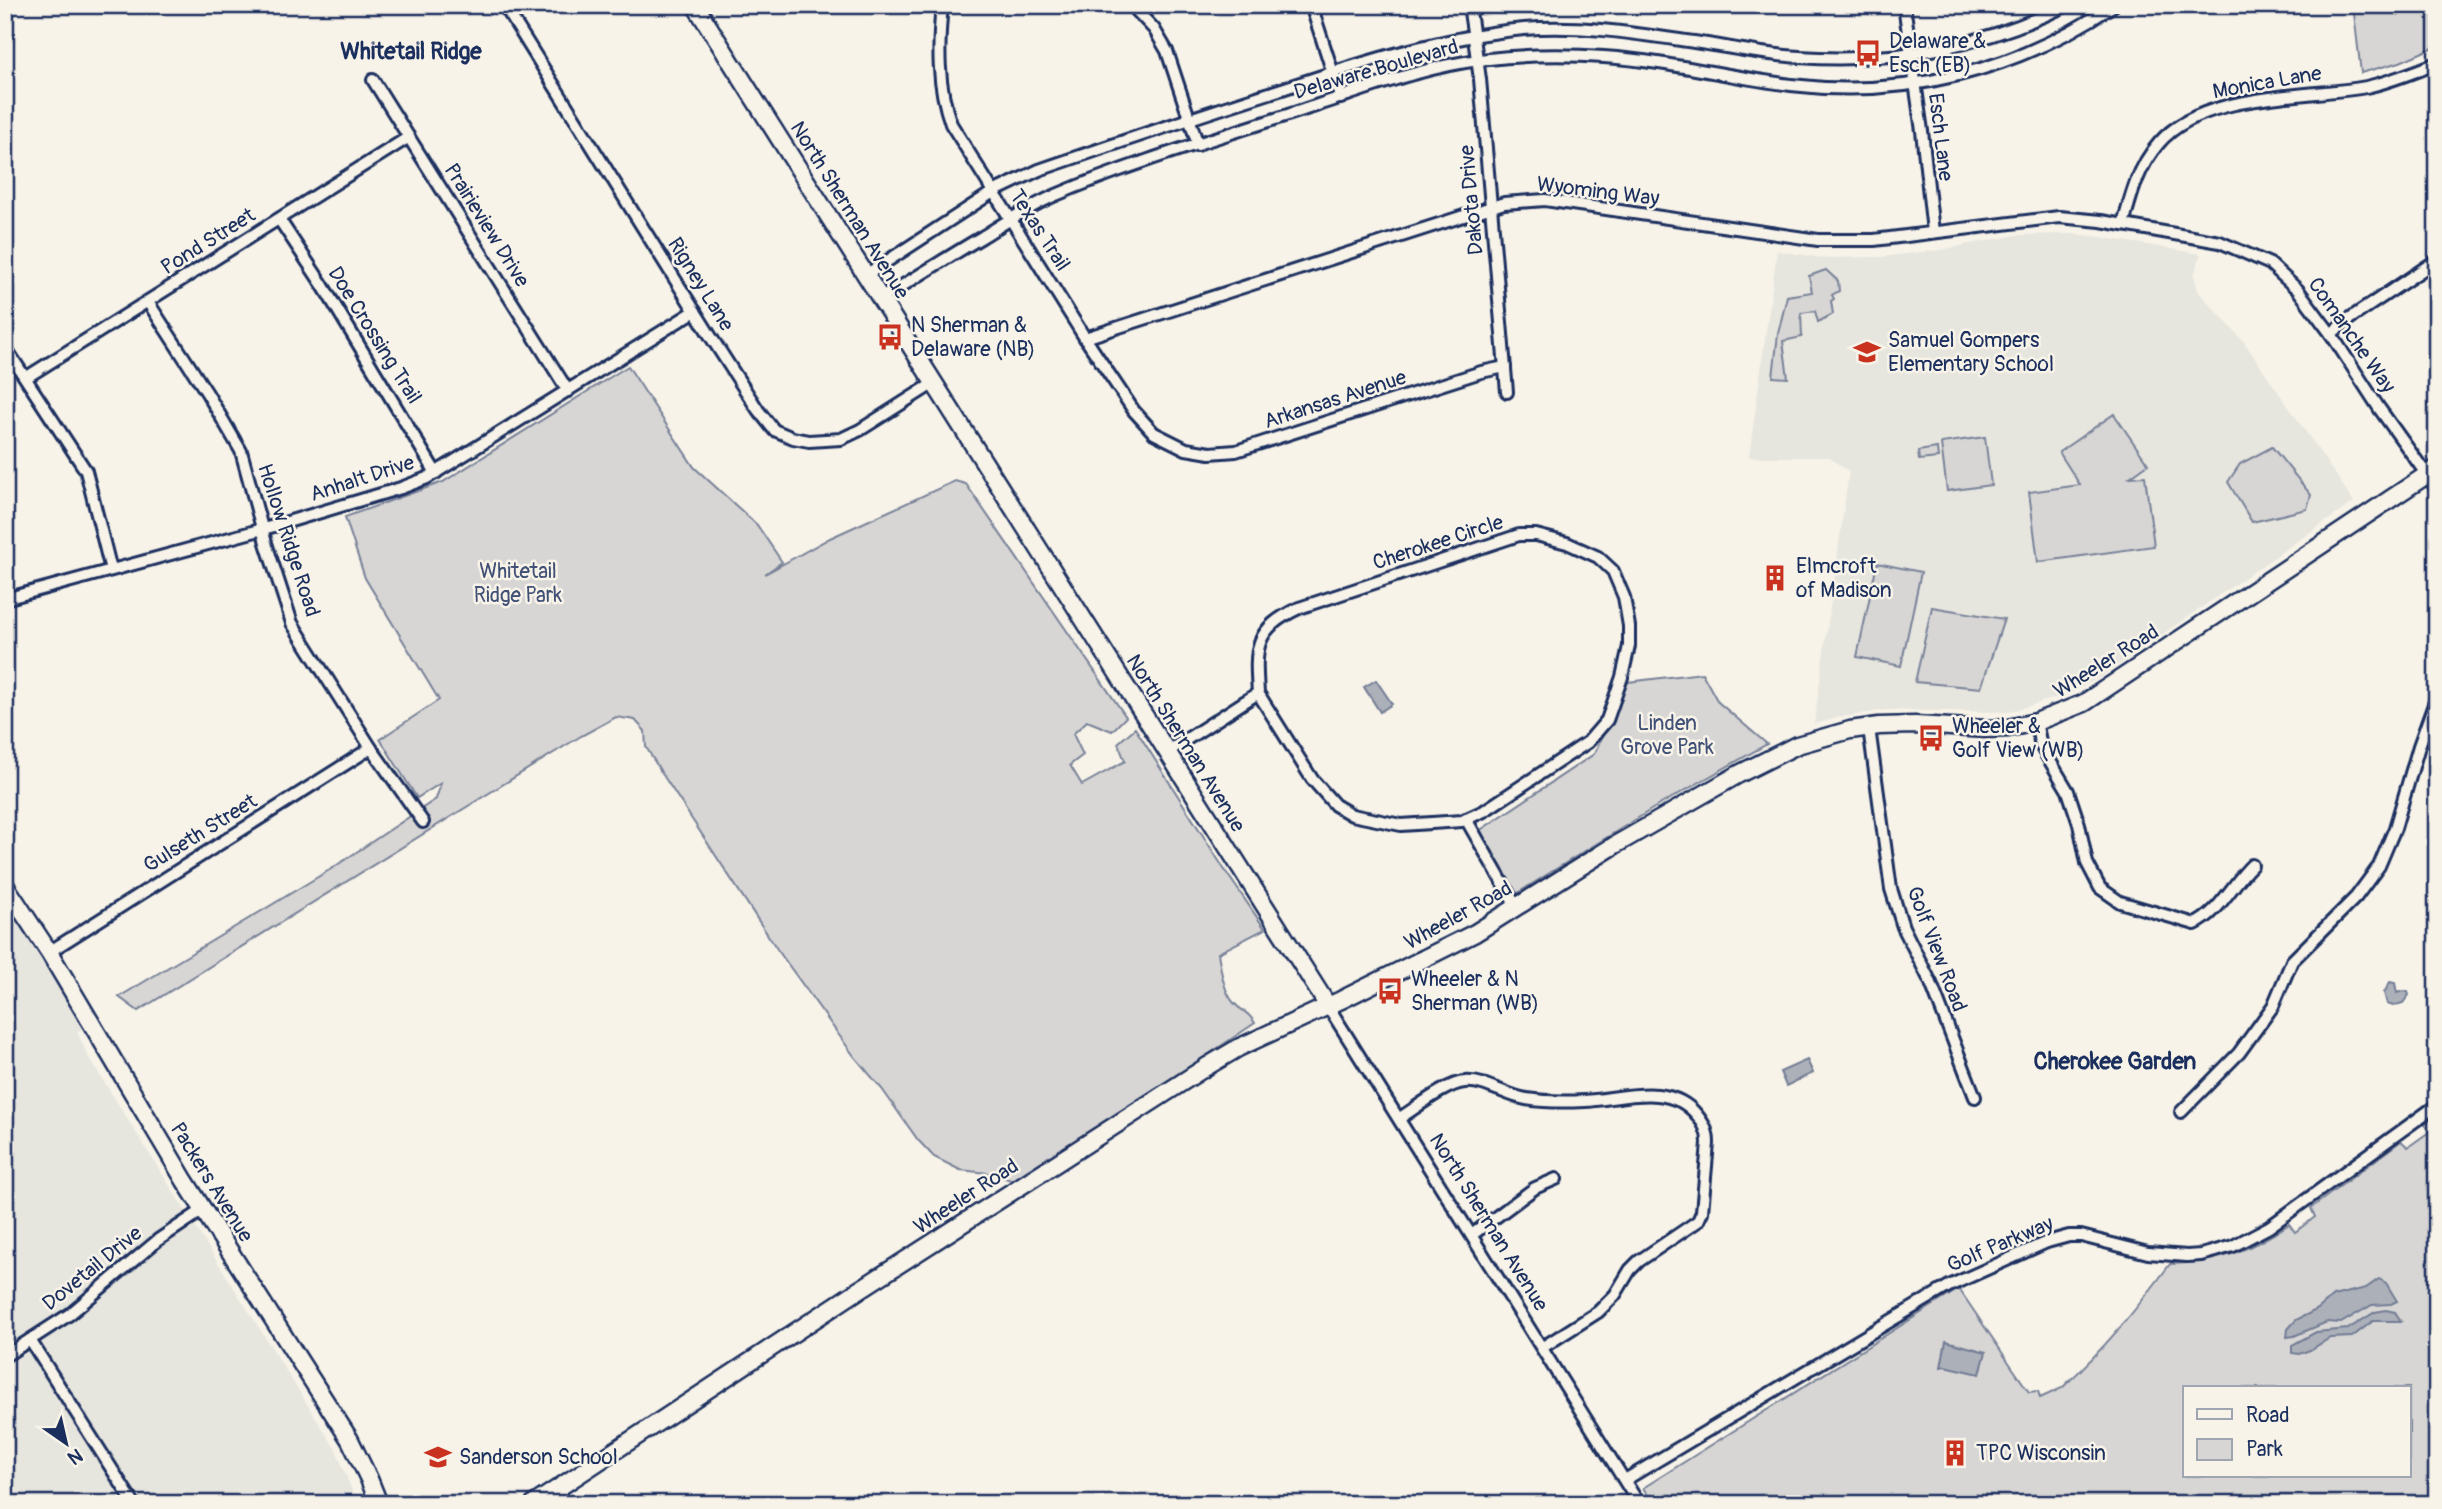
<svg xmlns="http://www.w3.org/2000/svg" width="2442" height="1509" viewBox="0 0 2442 1509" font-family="Pangolin,sans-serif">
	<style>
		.built { fill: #e6e5de }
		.green { fill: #d7d6d4; stroke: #798299; stroke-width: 2; fill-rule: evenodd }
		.water { fill: #acb0b9; stroke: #727c95; stroke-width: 2 }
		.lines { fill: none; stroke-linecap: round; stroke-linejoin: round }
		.street-casing { stroke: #1b2f5e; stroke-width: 16 }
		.secondary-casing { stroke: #1b2f5e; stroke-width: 21 }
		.street { stroke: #f7f3e8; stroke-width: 10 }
		.secondary { stroke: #f7f3e8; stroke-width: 16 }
		.labels { text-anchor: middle; stroke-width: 5; stroke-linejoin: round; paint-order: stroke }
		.poi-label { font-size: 21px; fill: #1b2f5e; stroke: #f7f3e8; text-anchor: start }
		.street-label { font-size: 21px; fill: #1b2f5e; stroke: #f7f3e8 }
		.park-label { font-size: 21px; fill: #415076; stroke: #f7f3e8 }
		.neighbourhood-label { font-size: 23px; font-weight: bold; fill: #1b2f5e; stroke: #f7f3e8 }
	</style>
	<rect width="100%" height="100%" fill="#f7f3e8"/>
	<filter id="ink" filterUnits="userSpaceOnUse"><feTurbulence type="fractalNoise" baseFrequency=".0143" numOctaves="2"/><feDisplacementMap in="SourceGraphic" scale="14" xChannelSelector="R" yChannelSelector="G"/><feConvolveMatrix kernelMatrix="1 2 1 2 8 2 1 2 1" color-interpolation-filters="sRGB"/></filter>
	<g filter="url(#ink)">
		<!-- built -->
		<g class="built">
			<path d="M2071,234l29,3 101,17 -7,21 4,16 46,51 110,160 -252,174 -33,18 -61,18 -123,-2 -44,7 -27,7 35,-252 -20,-15h-80l28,-206 46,7 57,-1 60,-7 77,-15z"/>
			<path d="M5,901l79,126 -7,5 12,26 247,392 21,54h-352z"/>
		</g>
		<!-- green -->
		<g class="green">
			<path d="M2353,5h84v41l-37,16 -39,11z"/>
			<path d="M1826,270l12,11 1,10 -7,4 2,4 -3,2 2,13 -15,8 -3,-11 -14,2 1,24 -19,4 5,37 -15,-1 5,-43 9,-38 25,-4 -3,-16z"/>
			<path d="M628,366l66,101 63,58 25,37 -17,12 65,-36 125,-57 11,3 160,233 -14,14 -25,-10 -14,13 10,21 -13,10 12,20 43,-24 -7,-18 17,-15 91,144 39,57 -47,24c3,16 5,38 16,50 9,10 13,7 21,20l-216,145 -28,12 -23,-7 -28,-3 -26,-13 -16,-17 -36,-51 -28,-33 -77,-107 -116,-177 -15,-25 -1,-16 -10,-11 -19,-3 -35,19 -443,275 -19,-14 212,-128 105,-70 5,-16 -24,15 -37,-59 59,-39 -74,-122 -20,-61 98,-35z"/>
			<path d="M2114,414l34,50 -18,13 15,-1 9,70 -116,16 -9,-70 51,-7 -21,-33z"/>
			<path d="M1985,437l6,48 -44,6 -6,-48z"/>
			<path d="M2272,447l39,48 -4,14 -55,13 -24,-40 12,-18z"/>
			<path d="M1937,448l1,10 -19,2 -1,-9z"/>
			<path d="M1877,563l44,9 -20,94 -44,-9z"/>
			<path d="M1932,607l72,12 -23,69 -66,-6z"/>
			<path d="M1702,673l16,29 49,42 -113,64 -138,86 -37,-63 115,-77 34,-72z"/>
			<path d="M2437,1115v389h-783l-11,-16 316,-199 70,103 9,-1 2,7 22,-10c43,-40 73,-77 108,-124 46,-1 81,-13 119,-40l6,8 20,-15 -4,-9 90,-67 7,6 21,-15 -5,-8zM2185,1388h224v88h-224z"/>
		</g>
		<!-- water -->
		<g class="water">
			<path d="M1376,680l16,24 -12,8 -16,-25z"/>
			<path d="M2390,982l5,1 2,10 6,-2 5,1 1,3 -6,8 -10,3 -6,-2 -3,-11z"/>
			<path d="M1807,1060l6,13 -27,13 -6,-14z"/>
			<path d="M2379,1279l7,4 11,18 -6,3 -19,1 -31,18 -14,-1 -33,14 -7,1 1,-8 8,-9 22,-11 15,-13 33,-8z"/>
			<path d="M2386,1310l9,2 6,9h-28l-21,16 -22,1 -20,12 -11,4 -7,-1v-8l24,-13 32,-3 27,-17z"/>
			<path d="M1946,1341l40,11 -6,22 -35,-8 -4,1z"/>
		</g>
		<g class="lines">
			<!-- street casing -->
			<g class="street-casing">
				<g id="street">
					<path d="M504,5l207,332 47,73 16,20 19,8 16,3 32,-2 19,-9 74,-47"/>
					<path d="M942,5c-4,41 -5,80 9,119l134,214 49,73 20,22 32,16 24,4 26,-2 245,-79 24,-5"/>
					<path d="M1311,5l30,93"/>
					<path d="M1469,5l11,74 27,313"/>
					<path d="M1904,5l18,126 11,101"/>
					<path d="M1136,10l18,19 13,22 31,94"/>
					<path d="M373,80l195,311"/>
					<path d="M279,219l43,65 114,189"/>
					<path d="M2123,225c8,-30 15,-58 36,-82 43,-51 146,-45 207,-56 24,-5 48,-15 71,-24"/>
					<path d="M866,275l127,-83 46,-22c81,-28 161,-55 243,-81 78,-26 159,-52 242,-60 56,-5 115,5 170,13 35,5 70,13 105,15 95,7 183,-10 268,-52"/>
					<path d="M881,299c34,-21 67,-42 101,-62 24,-15 48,-31 74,-42 80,-34 165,-58 247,-85 56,-18 118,-43 176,-50 41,-5 84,-6 125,-3 63,4 125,20 187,28 116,14 227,-15 323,-80"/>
					<path d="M148,302l59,91 34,58 25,92 26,80 79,125 52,74"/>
					<path d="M2331,334l15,-13 91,-61"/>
					<path d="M1085,338l419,-135 41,-3 273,40h56l185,-23 42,4 119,21 50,22 28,26 33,44 48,74 58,81"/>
					<path d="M5,347l81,124 25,99"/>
					<path d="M27,377l382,-240"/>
					<path d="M5,599l269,-73 127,-38 26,-10 268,-167"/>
					<path d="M2036,722l5,24 27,45 11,33 8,39 13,25 20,14 75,22c24,-11 38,-41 57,-59"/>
					<path d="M1869,728l22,161 12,38 28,56 44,114"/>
					<path d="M1167,752l91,-59 54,86 23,26 17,10 49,10 61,-4 22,-10 104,-69 19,-22 15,-43 7,-31v-20l-5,-29 -11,-26 -15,-14 -31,-14 -31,-8h-17l-220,73c-45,21 -44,39 -41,85"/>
					<path d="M1466,819l51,89"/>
					<path d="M49,952l322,-204"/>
					<path d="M1328,1006l311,498"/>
					<path d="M2181,1112l58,-59 34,-47 19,-45 64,-64 23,-31 16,-38 24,-82 18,-50"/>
					<path d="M1400,1118c16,-10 47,-35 65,-36 20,-2 41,14 61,17 20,3 40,3 59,2 36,-2 85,-20 112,14 7,9 11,16 11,28l-6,69 -4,9 -59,40 -9,9 -15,25 -17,17 -55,35"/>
					<path d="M1473,1234l62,-46 21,-9"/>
					<path d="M30,1340l104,164"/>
					<path d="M5,1356l65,-42 88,-74 45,-30"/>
					<path d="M1625,1480l324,-194 98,-44 22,-6h12l67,17 39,3 14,-1 32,-9 36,-19 168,-122"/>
				</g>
			</g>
			<!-- secondary casing -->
			<g class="secondary-casing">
				<g id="secondary">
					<path d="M695,5l633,1001"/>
					<path d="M5,885l44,67 136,229 165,259 19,39 10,25"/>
					<path d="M534,1504l325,-214 347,-223 32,-19 103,-48 134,-67 140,-88 124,-71 58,-29 53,-15 29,-4 36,-1 72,4 21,-1 28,-6 48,-19 353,-235"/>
				</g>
			</g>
			<!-- street -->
			<use href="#street" class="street"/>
			<!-- secondary -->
			<use href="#secondary" class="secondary"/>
		</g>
	</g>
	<!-- icons -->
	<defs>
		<g id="bus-bare" transform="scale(2.1)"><path d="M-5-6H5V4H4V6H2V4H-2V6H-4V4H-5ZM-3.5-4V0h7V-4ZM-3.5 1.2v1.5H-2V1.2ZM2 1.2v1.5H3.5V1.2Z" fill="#c8321e" stroke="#f7f3e8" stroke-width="2.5" paint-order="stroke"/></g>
		<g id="school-bare" transform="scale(2.1)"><path d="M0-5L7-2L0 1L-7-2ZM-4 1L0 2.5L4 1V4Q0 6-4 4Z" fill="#c8321e" stroke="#f7f3e8" stroke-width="2.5" paint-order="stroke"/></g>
		<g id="building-bare" transform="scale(2.1)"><path d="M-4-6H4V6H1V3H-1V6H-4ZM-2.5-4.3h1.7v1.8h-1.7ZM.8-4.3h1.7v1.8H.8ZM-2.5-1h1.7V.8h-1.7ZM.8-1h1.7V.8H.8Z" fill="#c8321e" stroke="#f7f3e8" stroke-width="2.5" paint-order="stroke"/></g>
	</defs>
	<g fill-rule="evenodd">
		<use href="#bus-bare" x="1868" y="53"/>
		<use href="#bus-bare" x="890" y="337"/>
		<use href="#school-bare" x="1867" y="352"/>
		<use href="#building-bare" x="1775" y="578"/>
		<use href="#bus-bare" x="1931" y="738"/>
		<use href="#bus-bare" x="1390" y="991"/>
		<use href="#building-bare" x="1955" y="1453"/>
		<use href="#school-bare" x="438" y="1457"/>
	</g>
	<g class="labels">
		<!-- poi labels -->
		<g class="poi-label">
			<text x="1889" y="48">Delaware &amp;<tspan x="1889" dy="24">Esch (EB)</tspan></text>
			<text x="911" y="332">N Sherman &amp;<tspan x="911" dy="24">Delaware (NB)</tspan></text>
			<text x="1888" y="347">Samuel Gompers<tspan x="1888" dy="24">Elementary School</tspan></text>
			<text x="1796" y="573">Elmcroft<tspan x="1796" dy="24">of Madison</tspan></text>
			<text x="1952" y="733">Wheeler &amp;<tspan x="1952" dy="24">Golf View (WB)</tspan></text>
			<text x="1411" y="986">Wheeler &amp; N<tspan x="1411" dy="24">Sherman (WB)</tspan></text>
			<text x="1976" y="1460">TPC Wisconsin</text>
			<text x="459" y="1464">Sanderson School</text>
		</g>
		<!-- street labels -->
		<g class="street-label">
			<text transform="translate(1376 69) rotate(-16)" y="7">Delaware Boulevard</text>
			<text transform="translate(2267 82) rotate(-10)" y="7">Monica Lane</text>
			<text transform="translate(1941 137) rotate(83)" y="7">Esch Lane</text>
			<text transform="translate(1598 191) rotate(7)" y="7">Wyoming Way</text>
			<text transform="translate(1471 200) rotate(-95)" y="7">Dakota Drive</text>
			<text transform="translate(850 210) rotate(58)" y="7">North Sherman Avenue</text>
			<text transform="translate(487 225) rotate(58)" y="7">Prairieview Drive</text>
			<text transform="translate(1040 230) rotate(57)" y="7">Texas Trail</text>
			<text transform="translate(208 241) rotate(-32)" y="7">Pond Street</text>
			<text transform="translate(701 284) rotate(58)" y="7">Rigney Lane</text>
			<text transform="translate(375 335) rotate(58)" y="7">Doe Crossing Trail</text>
			<text transform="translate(2352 335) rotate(55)" y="7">Comanche Way</text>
			<text transform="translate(1335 399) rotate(-18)" y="7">Arkansas Avenue</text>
			<text transform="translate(362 478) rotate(-18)" y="7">Anhalt Drive</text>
			<text transform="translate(289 540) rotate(72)" y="7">Hollow Ridge Road</text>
			<text transform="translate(1438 542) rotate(-18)" y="7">Cherokee Circle</text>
			<text transform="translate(2106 661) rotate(-32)" y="7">Wheeler Road</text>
			<text transform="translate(1186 743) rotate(58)" y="7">North Sherman Avenue</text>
			<text transform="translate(200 833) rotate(-32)" y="7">Gulseth Street</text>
			<text transform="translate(1458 915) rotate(-29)" y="7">Wheeler Road</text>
			<text transform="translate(1937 949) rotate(69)" y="7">Golf View Road</text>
			<text transform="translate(212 1182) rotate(58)" y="7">Packers Avenue</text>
			<text transform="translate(966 1196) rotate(-33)" y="7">Wheeler Road</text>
			<text transform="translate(1489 1222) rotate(58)" y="7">North Sherman Avenue</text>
			<text transform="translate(2000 1244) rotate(-23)" y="7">Golf Parkway</text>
			<text transform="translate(92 1268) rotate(-39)" y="7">Dovetail Drive</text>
		</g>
		<!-- park labels -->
		<g class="park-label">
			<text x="518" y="578">Whitetail<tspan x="518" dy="24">Ridge Park</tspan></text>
			<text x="1667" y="730">Linden<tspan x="1667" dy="24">Grove Park</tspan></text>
		</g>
		<!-- neighbourhood labels -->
		<g class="neighbourhood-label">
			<text x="411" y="59">Whitetail Ridge</text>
			<text x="2115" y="1069">Cherokee Garden</text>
		</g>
	</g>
	<!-- margin -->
	<rect width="2442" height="1509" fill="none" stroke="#f7f3e8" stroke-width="28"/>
	<rect x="14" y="14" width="2414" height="1481" fill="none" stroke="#1b2f5e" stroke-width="2.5" filter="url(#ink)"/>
	<!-- legend -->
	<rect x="2183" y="1386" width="228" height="91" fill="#f7f3e8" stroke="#9fa5b1" stroke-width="2"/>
	<rect x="2197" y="1409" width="35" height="10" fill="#f7f3e8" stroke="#9fa5b1" stroke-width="2"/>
	<text x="2246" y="1422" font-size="21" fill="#1b2f5e">Road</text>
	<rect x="2197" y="1439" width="35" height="21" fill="#d7d6d4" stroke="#9fa5b1" stroke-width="2"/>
	<text x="2246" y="1456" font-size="21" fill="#1b2f5e">Park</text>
	<!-- north arrow -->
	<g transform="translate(66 1443) rotate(146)" stroke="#f7f3e8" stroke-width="5" paint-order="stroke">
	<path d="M0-5L12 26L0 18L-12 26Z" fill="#1b2f5e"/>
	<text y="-10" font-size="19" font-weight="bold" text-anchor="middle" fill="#1b2f5e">N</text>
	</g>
</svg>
